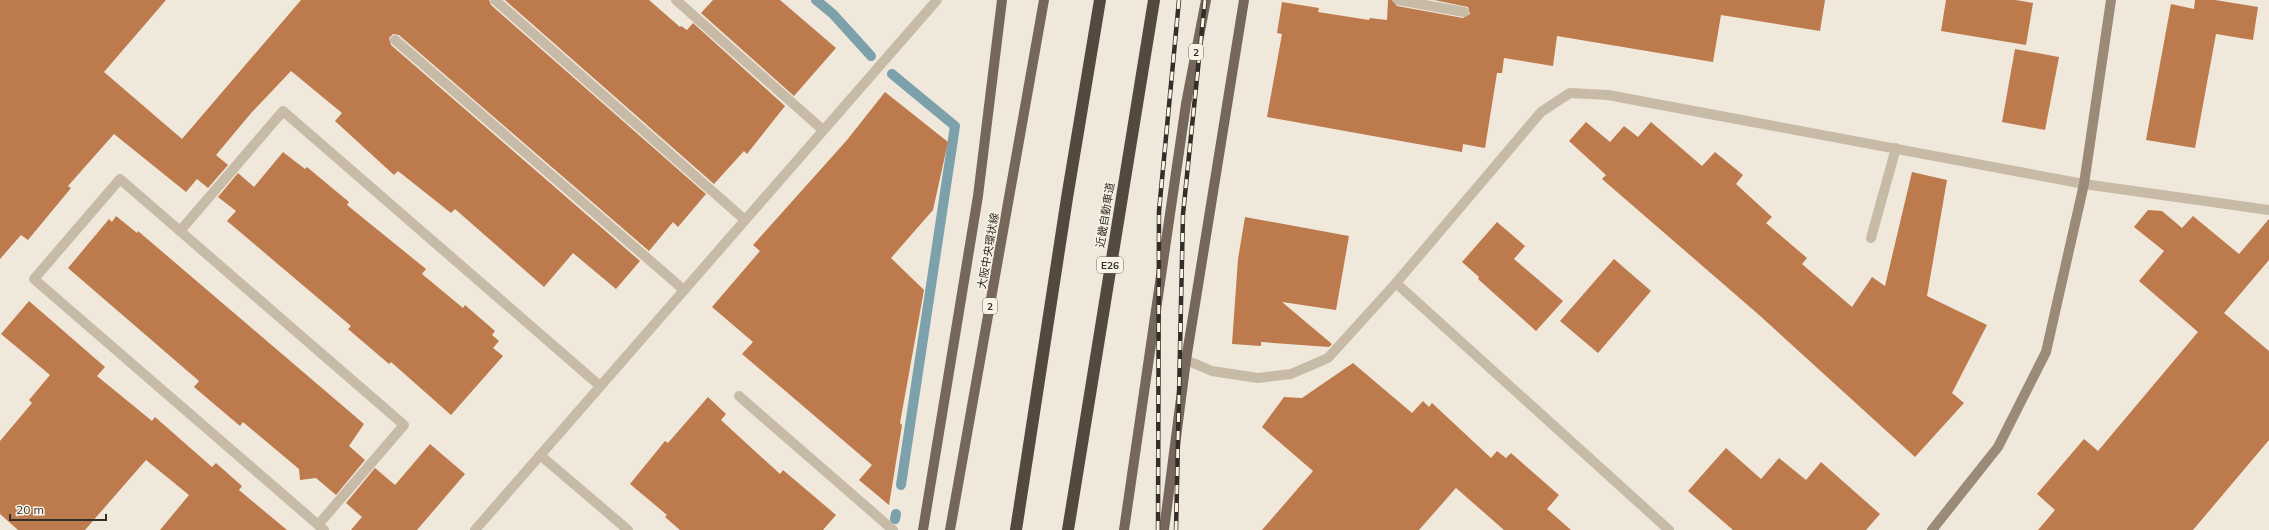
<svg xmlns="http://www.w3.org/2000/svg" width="2269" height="530" viewBox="0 0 2269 530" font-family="Mulish,'Noto Sans JP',sans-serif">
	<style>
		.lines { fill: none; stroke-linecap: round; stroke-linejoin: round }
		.stream { stroke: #7ca1aa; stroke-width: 10 }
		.building { fill: #bd7a4c }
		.lane { stroke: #c7bba8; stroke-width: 10 }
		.street { stroke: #c7bba8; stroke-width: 10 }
		.secondary { stroke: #9a8b79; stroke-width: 10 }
		.primary { stroke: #75675a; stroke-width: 10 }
		.highway { stroke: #54493f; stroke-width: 12 }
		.rail-casing { stroke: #342e28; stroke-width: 4.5 }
		.rail { stroke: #f8f3e7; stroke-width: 3; stroke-dasharray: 9; stroke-linecap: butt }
		.labels { text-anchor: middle; stroke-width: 3; stroke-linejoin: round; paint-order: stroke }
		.shield { fill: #f8f3e7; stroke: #6f6961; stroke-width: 1 }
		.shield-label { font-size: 10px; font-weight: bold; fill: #342e28 }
		.street-label { font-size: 11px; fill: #342e28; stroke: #f8f3e7 }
	</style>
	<rect width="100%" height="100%" fill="#f0e9db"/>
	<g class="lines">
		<!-- stream -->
		<g class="stream">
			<path d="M816,0l17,14 38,42"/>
			<path d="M892,74l63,52 -54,359"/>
			<path d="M895,519l1,-5"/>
		</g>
	</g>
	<!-- building -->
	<g class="building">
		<path d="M0,0h166l-62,72 78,67 119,-139h188l2,5 215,189 -28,33 -5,-5 -24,29 -250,-216 -6,-1 -4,4 2,7 249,216 -24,28 -43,-36 -29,34 -89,-78 -4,4 -53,-42 -4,4 -59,-54 7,-8 -51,-42 -39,41 -36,43 12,10 -20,23 -11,-9 -11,13 -72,-58 -46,52 3,2 -43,52 -7,-5 -21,24z"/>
		<path d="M505,0h144l31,27 1,-1 6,4 6,-7 92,83 -38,48 -3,-3 -30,33z"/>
		<path d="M713,0h67l56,48 -42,48 -93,-83z"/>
		<path d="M1388,0h4l5,6 66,12 7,-4 -2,-7 -34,-7h391l-5,31 -99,-16 -8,47 -156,-26 -4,30 -49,-8 -2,15h-5l-12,75 -22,-4 -1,8 -195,-35 15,-83 -5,-1 5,-31 37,6 -1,4 51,8 1,-2 17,2z"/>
		<path d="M1946,0h70l17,3 -7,42 -85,-14z"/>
		<path d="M2195,0h20l43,7 -5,33 -37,-6 -21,114 -49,-8 25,-136 23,5z"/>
		<path d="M2015,49l44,8 -14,73 -43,-8z"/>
		<path d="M885,92l63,50 -15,68 -42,48 33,32 -24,133 2,2 -13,80 -30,-25 13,-15 -130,-111 11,-12 -41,-35 48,-56 -7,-6 94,-105z"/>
		<path d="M1586,122l24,20 14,-16 14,11 13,-15 51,44 13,-14 28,23 -7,9 36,33 -6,6 41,35 -5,6 50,43 20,-30 13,9 27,-114 35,8 -20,116 60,29 -35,68 12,10 -49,54 -157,-143 -156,-135 4,-4 -37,-34z"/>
		<path d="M283,152l22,17 2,-2 42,35 -2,3 79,64 -4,5 41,34 2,-3 30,26 -3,4 7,6 -6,7 10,8 -52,59 -60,-53 -2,2 -41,-35 3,-3 -124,-105 9,-10 -18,-14 20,-24 16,14z"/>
		<path d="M2148,210l14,1 20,17 11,-12 46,38 30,-35v41l-45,53 45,38v89l-76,90h-155l17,-20 -18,-16 47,-55 14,12 100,-119 -59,-51 25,-30 -30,-24z"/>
		<path d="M116,216l21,17 1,-2 226,193 -15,22 16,14 -29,35 -20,-17 -16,2 -1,-11 -56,-47 -3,4 -46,-39 5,-6 -131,-113 41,-49 3,3z"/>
		<path d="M1245,217l104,19 -13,74 -54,-8 50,42 -3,3 -68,-5v4l-29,-2 6,-85z"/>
		<path d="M1497,222l28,24 -11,13 49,42 -27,30 -58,-52 1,-2 -17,-15z"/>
		<path d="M1614,259l37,32 -53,62 -38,-32z"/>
		<path d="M29,301l76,66 -8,9 55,45 3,-4 57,50 4,-4 26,23 -3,4 48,40h-127l29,-35 -43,-35 -61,70h-67l-18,-16v-73l32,-38 -3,-3 21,-25 -49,-41z"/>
		<path d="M1353,363l59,50 11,-12 6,6 3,-4 59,55 6,-7 9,7 5,-5 48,42 -12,14 24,21h-67l-48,-42 -37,42h-157l51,-59 -51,-44 22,-30 18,1z"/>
		<path d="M708,397l18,17 -5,6 13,12 46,42 3,-4 53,45 -13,15h-143l-15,-13 2,-2 -37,-31 35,-43 3,2z"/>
		<path d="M430,444l35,30 -48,56h-66l11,-13 -16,-14 29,-35 20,17z"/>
		<path d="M1726,448l35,31 18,-21 27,22 15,-18 59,52 -14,16h-133l-45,-39z"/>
	</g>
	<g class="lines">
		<!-- lane -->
		<g class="lane">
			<path d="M1398,0l66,12"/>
			<path d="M1871,238l25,-90"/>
		</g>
		<!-- street -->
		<g class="street">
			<path d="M495,0l250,220"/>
			<path d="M676,0l147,130"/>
			<path d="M395,40l289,250"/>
			<path d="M180,231l103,-120 317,275"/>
			<path d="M1396,283l273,247"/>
			<path d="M1186,360l26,11 46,7 33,-4 37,-16 68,-75 145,-171 29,-19 38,2 476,89 185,26"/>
			<path d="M739,396l154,134"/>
			<path d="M540,455l88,75"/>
			<path d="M318,525l86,-100 -284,-246 -86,100 290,251"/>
			<path d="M475,530l462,-530"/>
		</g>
		<!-- secondary -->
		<path class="secondary" d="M1932,530l66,-83 48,-95 38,-168 27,-184"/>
		<!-- primary -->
		<g class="primary">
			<path d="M923,530l55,-334 24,-196"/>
			<path d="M950,530l94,-530"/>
			<path d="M1124,530l62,-426 20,-104"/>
			<path d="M1164,530l22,-170 58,-360"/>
		</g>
		<!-- highway -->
		<g class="highway">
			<path d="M1016,530l51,-332 33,-198"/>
			<path d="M1068,530l86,-530"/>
		</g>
		<!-- rail casing -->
		<g class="rail-casing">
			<g id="rail">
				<path d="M1158,530l1,-319 20,-211"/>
				<path d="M1176,530l7,-316 22,-214"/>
			</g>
		</g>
		<!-- rail -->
		<use href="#rail" class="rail"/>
	</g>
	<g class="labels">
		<!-- shield labels -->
		<g class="shield">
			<rect x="1189" y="44" width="14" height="16" rx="3"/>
			<rect x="1097" y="257" width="26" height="16" rx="3"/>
			<rect x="983" y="298" width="14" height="16" rx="3"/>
		</g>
		<g class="shield-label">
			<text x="1196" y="56">2</text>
			<text x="1110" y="269">E26</text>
			<text x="990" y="310">2</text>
		</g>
		<!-- street labels -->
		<g class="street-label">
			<text transform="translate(1105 215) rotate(-81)" y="4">近畿自動車道</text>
			<text transform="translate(988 251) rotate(-80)" y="4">大阪中央環状線</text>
		</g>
	</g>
	<!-- scale -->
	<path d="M10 514v6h96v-6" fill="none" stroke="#342e28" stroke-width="2"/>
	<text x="16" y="514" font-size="12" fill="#342e28" stroke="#f8f3e7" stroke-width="3" paint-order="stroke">20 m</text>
</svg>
